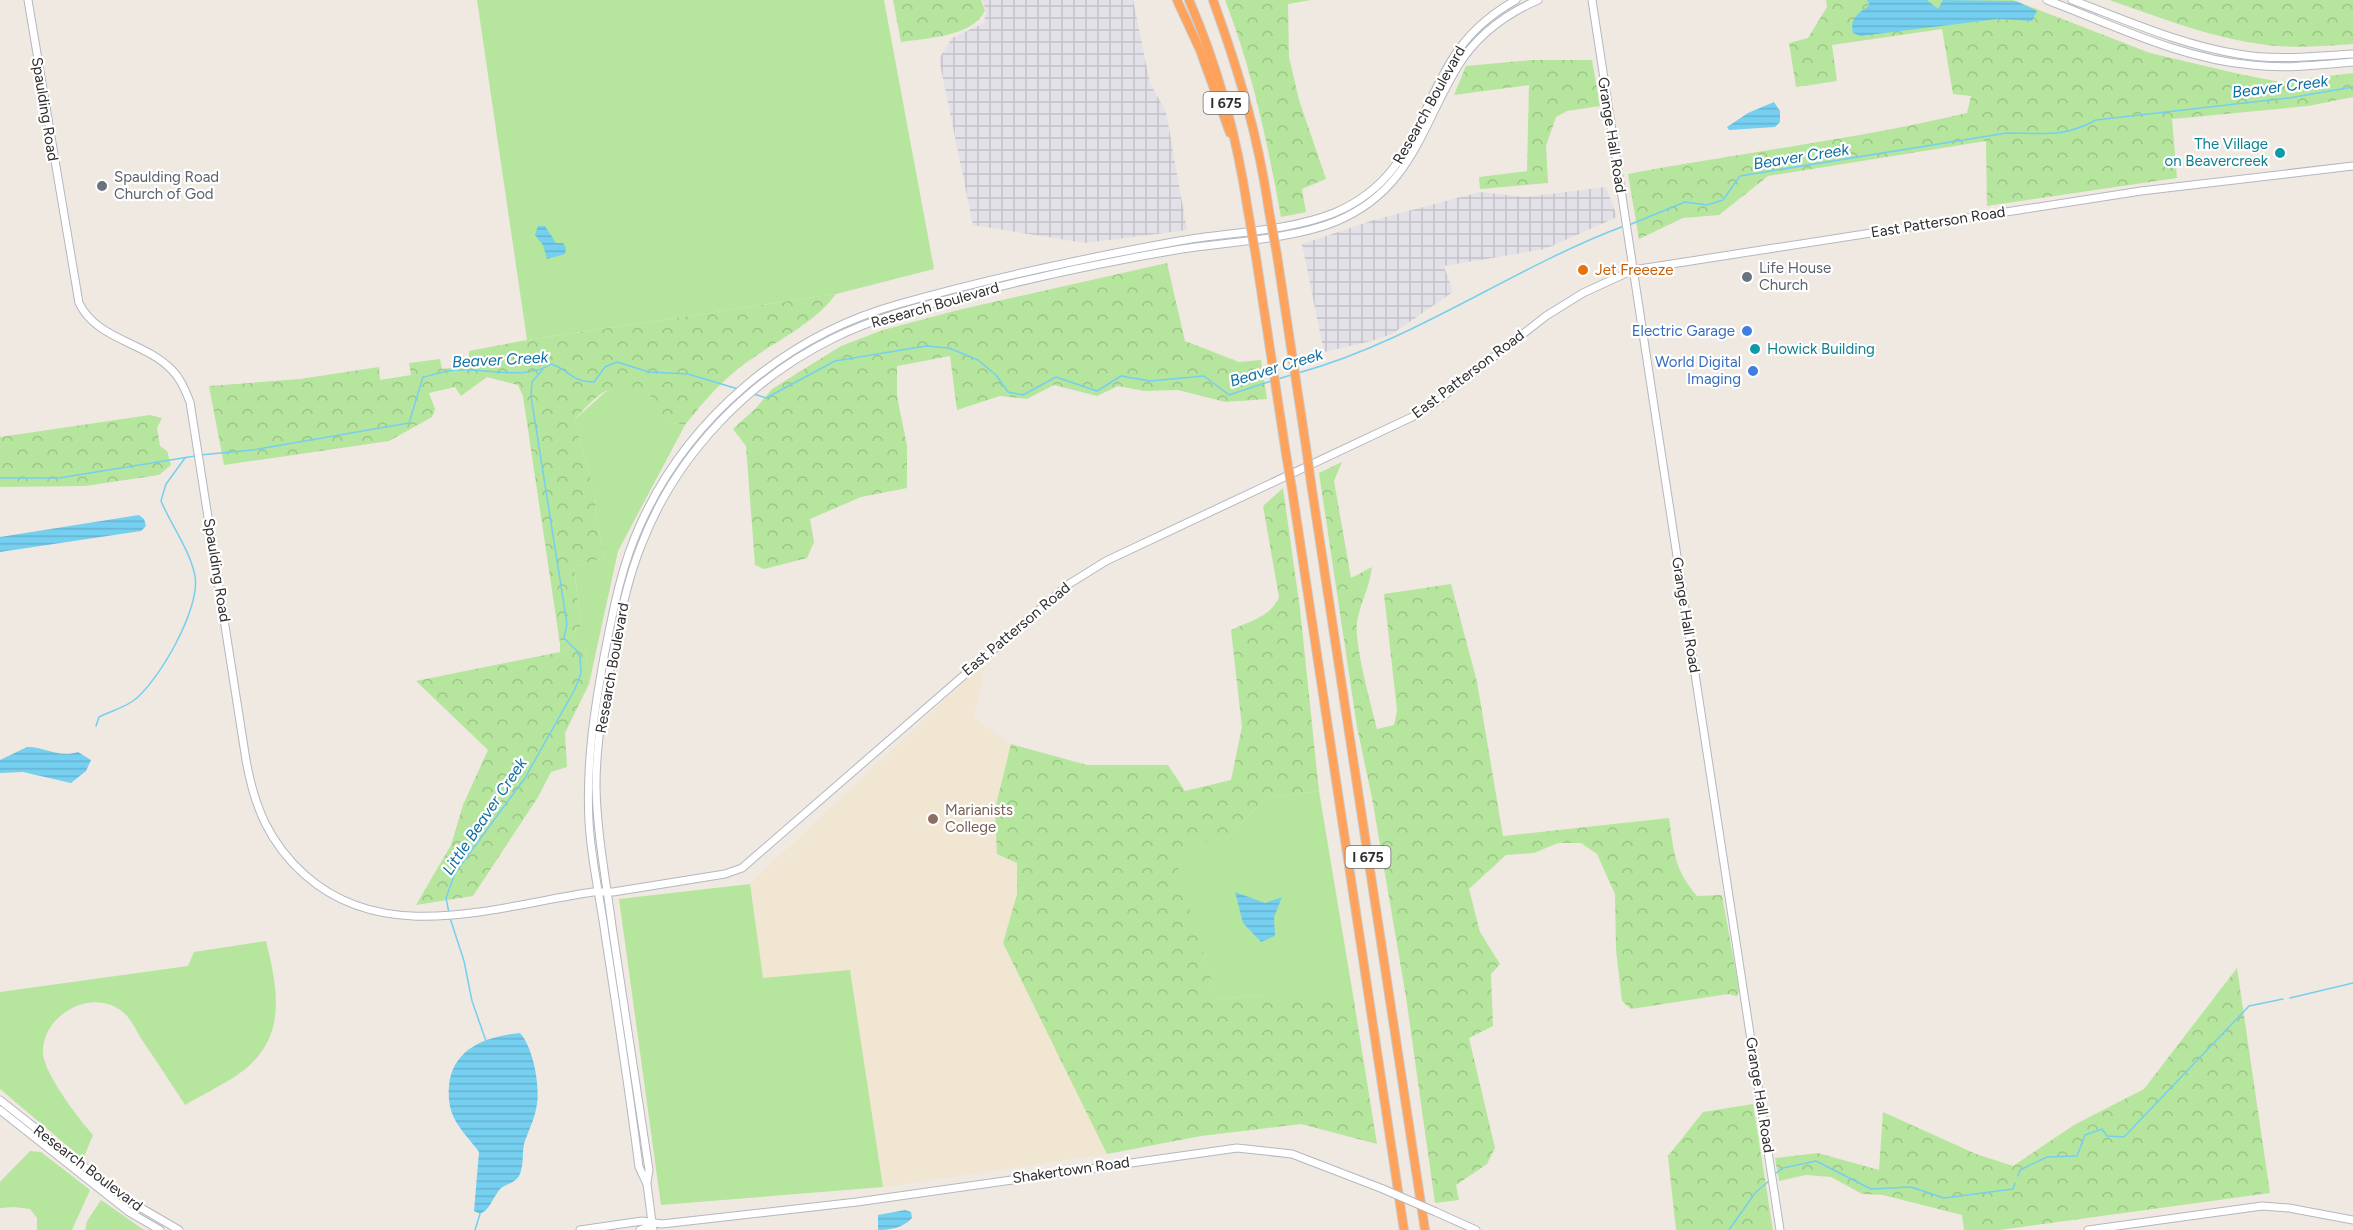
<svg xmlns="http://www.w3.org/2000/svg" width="2353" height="1230" viewBox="0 0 2353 1230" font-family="Figtree,sans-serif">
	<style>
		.industrial { fill: url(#industrial-grid) }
		.education { fill: #f0e6d1 }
		.grass { fill: #b6e59e }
		.forest { fill: url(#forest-crowns) }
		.water { fill: url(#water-rules) }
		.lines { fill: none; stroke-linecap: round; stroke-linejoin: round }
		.stream { stroke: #75cff0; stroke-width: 1.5 }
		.secondary-casing { stroke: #b4b7c1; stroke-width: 9 }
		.highway-casing { stroke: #c9c9c9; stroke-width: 10 }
		.secondary { stroke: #fff; stroke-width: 7 }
		.highway { stroke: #ffa35c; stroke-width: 8 }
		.secondary-bridge-casing { stroke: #b4b7c1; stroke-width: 9; stroke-linecap: butt }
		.highway-bridge-casing { stroke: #c9c9c9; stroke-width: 10; stroke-linecap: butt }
		.secondary-bridge { stroke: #fff; stroke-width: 7 }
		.highway-bridge { stroke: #ffa35c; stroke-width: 8 }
		.culture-dot { fill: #0f9aa8; stroke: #fff; stroke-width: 2 }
		.worship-dot { fill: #6b7280; stroke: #fff; stroke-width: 2 }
		.food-dot { fill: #e8710a; stroke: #fff; stroke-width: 2 }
		.shop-dot { fill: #3f7fe0; stroke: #fff; stroke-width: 2 }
		.education-dot { fill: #8d6e63; stroke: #fff; stroke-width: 2 }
		.labels { text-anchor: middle; stroke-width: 4.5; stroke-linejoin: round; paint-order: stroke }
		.shield { fill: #fff; stroke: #6d6d6d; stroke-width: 1.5 }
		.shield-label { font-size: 14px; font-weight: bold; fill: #2e2e2e }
		.street-label { font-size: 15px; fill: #2e2e2e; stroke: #fff }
		.culture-label { font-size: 15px; fill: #0d838f; stroke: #fff; text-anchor: end }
		.worship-label { font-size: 15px; fill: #5b616d; stroke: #fff; text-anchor: start }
		.food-label { font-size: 15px; fill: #c56008; stroke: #fff; text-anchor: start }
		.shop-label { font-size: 15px; fill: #366cbe; stroke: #fff; text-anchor: end }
		.education-label { font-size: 15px; fill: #785e54; stroke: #fff; text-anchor: start }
		.water-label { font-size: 16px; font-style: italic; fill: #0d6fa3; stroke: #fff }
	</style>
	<defs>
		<pattern id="industrial-grid" width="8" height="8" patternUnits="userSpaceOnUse" patternTransform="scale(1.5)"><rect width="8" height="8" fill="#e3e1e8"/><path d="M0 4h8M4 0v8" fill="none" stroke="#c3c1c7"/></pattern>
		<pattern id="forest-crowns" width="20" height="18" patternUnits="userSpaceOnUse" patternTransform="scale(1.5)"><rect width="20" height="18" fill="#b6e59e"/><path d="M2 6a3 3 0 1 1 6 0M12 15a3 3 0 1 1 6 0" fill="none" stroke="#9dc588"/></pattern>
		<pattern id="water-rules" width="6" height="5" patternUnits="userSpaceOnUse" patternTransform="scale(1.5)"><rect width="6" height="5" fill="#75cff0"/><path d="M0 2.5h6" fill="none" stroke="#66b2ce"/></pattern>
	</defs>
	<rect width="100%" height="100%" fill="#efe9e1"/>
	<!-- industrial -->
	<g class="industrial">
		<path d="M982,0h151l17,83 16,29 21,118 -102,13 -112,-18 -34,-166 13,-21 32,-15 2,-13z"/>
		<path d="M1606,187l11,30 -72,32 -101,17 9,26 -61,42 -21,7 -47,11 -22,-108 72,-24 106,-28 45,5z"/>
	</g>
	<!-- education -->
	<path class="education" d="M986,661l-12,57 37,26 -16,65 22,54v31l-14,49 104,211 -224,33 -33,-217 -87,9 -13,-95z"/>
	<!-- grass -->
	<g class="grass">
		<path d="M477,0h407l50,269 -98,25 -309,46z"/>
		<path d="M630,384c8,4 20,9 25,15 12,16 6,24 30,26l-67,126 -29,133 -4,-36 -25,4v-8l21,-18 -7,-59 31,-9 -9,-41 -1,-23 -21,-74 38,-34z"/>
		<path d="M1319,791l34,204h-89l-47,4 -46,-152 58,-10 28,-30 13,-10z"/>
		<path d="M750,884l13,94 87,-8 33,217 -222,18 -42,-306z"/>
		<path d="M266,941c10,41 21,88 -14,122 -16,16 -47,30 -67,42 -14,-22 -28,-43 -43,-65 -5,-8 -10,-20 -18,-27 -30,-27 -83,1 -81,41 2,21 36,65 50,81l-10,24 -83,-70v-97l188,-26 6,-14z"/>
		<path d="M30,1151l11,1 49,38 -18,40h-35v-12l-7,-9 -16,-2 -14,1v-26z"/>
		<path d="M101,1200l43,30h-59l2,-9z"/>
	</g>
	<!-- forest -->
	<g class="forest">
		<path d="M893,0h88l4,11c-14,26 -57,27 -84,31z"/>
		<path d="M1225,0h86l-23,4 1,53 10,43 27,79 -24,10 4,23 -25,5c-13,-72 -29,-148 -56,-217z"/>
		<path d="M1826,0h187l137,53 89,21 41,8 73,-9v24l-45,9 -136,13 5,59 -190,28 -1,-65 -218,35 -49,39 -36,3 -44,21 -11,-65c113,-21 228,-35 339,-61l4,-17 -18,-2 -11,-65 -110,16 5,36 -41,6 -7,-44 19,-5 19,-31z"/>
		<path d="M2109,0h244v44c-31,2 -62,5 -93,0 -52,-7 -101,-27 -151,-44z"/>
		<path d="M1531,60h61l8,46 -33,5 -11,6 -10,29 2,37 -68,6 -1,-12 48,-6 2,-86 -75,10 12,-29z"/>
		<path d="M1167,263l18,78 54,21 22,-2 6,39 -42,3 -47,-12 -34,1 -26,-5 -21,10 -43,-11 -27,14 -27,-3 -43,14 -7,-54 -53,10v30l10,50v42l-46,9 -51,22 4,23 -7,16 -43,11 -9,-4 -9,-119 -13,-17 23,-21 16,-19 69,-43 42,-16 75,-20z"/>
		<path d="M836,294c-22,30 -59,46 -89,68 -24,17 -44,40 -62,63 -20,-1 -20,-9 -30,-24 -3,-5 -9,-9 -15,-11 -27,-15 -48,11 -66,30l21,74 1,23 9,41 -31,9 7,59 -21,18 -37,-248 -5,-11 -31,-8 -26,19 -6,-9 -26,6 6,16 -3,8 -43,24 -165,24 -15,-79 91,-7 79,-12 1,13 31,-5 -2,-12 31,-4 2,10 27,-4v-14l58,-11z"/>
		<path d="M150,415l12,3 -5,10 3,18 7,5 4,14 -12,10 -74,11 -85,1v-50z"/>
		<path d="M1342,462l-8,19 17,97 21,-11c-2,20 -12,36 -15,55 -3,22 14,83 20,107l17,-4 3,-15 -13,-116 67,-10 26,98 26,154 166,-18c5,34 5,51 28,78l25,-1 17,95 -2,6 -9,-2 -97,15 -9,-8 -6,-51 -1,-56 -18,-40 -16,-11h-23l-24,10 -28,2 -37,34 11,43 20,32 -9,10 2,52 -24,12 26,110 -8,16 -31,21 3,15 -24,3 -29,-206 -34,-199 -15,-71 -38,-254z"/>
		<path d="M1283,488l17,121 19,182 -49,6 -13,10 -28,30 -57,11 45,151 47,-4h89l24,149 -76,-20 -100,12 -94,18 -104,-211 14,-49v-31l-20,-9 -2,-45 16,-65 76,21h81l17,26 46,-11 11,-53 -11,-97c19,-9 40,-13 48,-33l-16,-91z"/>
		<path d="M585,647l4,37 -24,49 2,34 -16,5 -13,25 -65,99 -57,9 35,-60 12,-40 25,-55 -72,-69z"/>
		<path d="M2237,968l33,225 -270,37h-36l-2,-15 -79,-20 -21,-1 -31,-17 -25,-2 -27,6 -4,-23 43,-5 61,17 4,-58 93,42 37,12 61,-41 70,-36z"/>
		<path d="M1753,1104l20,126h-97l-8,-74 35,-44z"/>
	</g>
	<!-- water -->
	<g class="water">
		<path d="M1867,0h60l11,9 5,-9 73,1 21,10 -5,10 -34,-2 -138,17 -7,-3c-4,-15 6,-20 17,-28z"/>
		<path d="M1774,102l6,9v11l-5,5 -46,3 -2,-3 21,-14z"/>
		<path d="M538,226h7l11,17h7l3,5 -1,6 -18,5 -4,-14 -8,-10z"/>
		<path d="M139,515l5,4 2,7 -5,5 -141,21v-15z"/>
		<path d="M27,747c20,0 30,11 51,5l13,8 -5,11 -15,12 -48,-11 -23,1v-13z"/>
		<path d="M1235,892l30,11 17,-6 -8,20 1,19 -14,6 -18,-19z"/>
		<path d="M520,1033c13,14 20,52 17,71 -2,15 -9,27 -13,40 -2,10 0,23 -5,32 -4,7 -13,8 -19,13 -7,8 -10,21 -20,25l-6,-3 5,-59c-8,-11 -19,-22 -25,-34 -5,-10 -6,-22 -5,-32 3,-37 37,-50 71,-53z"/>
		<path d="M905,1210l6,2 1,6c-9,10 -22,12 -34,12v-15z"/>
	</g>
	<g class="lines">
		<!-- stream -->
		<g class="stream">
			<path d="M1629,225l56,-23 22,3 16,-5 17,-24 267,-43c36,0 56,5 89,-13l193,-22 64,-11"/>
			<path d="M1298,373c116,-32 214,-105 326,-147"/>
			<path d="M1278,379l13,-4"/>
			<path d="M754,394l12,4 69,-37 91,-15 23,2 29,12 18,15 12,17 15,3 33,-18 41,14 24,-15 29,5 54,-5 25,19 42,-14"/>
			<path d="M200,455l53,-5 156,-27 14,-46c11,-2 23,-7 33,-7 29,-2 70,11 95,-6 19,6 20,18 43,18l11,-15 12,-5 32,10 39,2 50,15"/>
			<path d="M0,478h59l136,-22"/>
			<path d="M96,726l3,-9c10,-5 24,-9 34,-16 25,-18 68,-93 62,-125 -5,-26 -24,-51 -34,-75l5,-17 19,-26"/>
			<path d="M449,913l-3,-15 9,-25 70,-95 50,-89 6,-16 -1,-15 -2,-6 -14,-14 3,-14 -36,-228 1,-14 11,-13"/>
			<path d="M450,918l14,43 8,40 14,40"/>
			<path d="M2290,998l63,-15"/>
			<path d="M1775,1174l8,-6 33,-7 55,28 40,-2 33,11 69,-9 2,-6"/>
			<path d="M2018,1176l2,-6 27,-13 30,-1 8,-21 17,-6 5,7 17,1 125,-131 34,-7"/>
			<path d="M475,1230l5,-16"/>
			<path d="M1729,1230l26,-37 15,-13"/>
		</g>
		<!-- secondary casing -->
		<g class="secondary-casing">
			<g id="secondary">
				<path d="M28,0l51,303c19,38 65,38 93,67 9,9 13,20 18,32l56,358c8,46 23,83 59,115 81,72 192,31 288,17h20l112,-18 17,-6 327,-284 37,-23 306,-144 20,-12 114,-89 37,-23 50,-23 508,-79 212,-25"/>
				<path d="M1592,0l188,1230"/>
				<path d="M2047,0c66,25 134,59 205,65 34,4 67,0 101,-3"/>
				<path d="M2072,0c54,20 109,45 166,54 37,7 77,2 115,0"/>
				<path d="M0,1100l124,98 55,32"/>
				<path d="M0,1110l129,102 31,18"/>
				<path d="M647,1182l2,-12c-12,-82 -25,-163 -37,-244 -6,-46 -15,-92 -16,-139 0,-47 9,-94 18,-139 7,-35 14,-70 27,-102 34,-90 107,-166 193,-208 36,-18 77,-29 116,-39 76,-20 154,-37 232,-50 47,-7 112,-10 155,-28 74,-31 84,-94 121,-155 19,-31 48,-52 80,-66"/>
				<path d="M1436,1212l40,18"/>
				<path d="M580,1230l62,-9 20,3 195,-22 380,-54 55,6 91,35"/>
				<path d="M640,1230l12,-5"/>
				<path d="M653,1230l-6,-46 -8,-17c-10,-78 -22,-156 -34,-233 -5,-37 -14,-75 -16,-112 -3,-57 5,-110 15,-165 9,-46 17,-91 37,-134 48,-106 146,-188 258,-219 92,-26 186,-46 280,-63 50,-9 107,-9 155,-28 76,-32 80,-93 119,-155 15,-24 38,-44 63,-58"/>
				<path d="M2088,1230l174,-24 27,2 64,12"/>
			</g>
		</g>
		<!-- highway casing -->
		<g class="highway-casing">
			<g id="highway">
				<path d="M1177,0l23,50 30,83"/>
				<path d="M1189,0c30,69 48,137 59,211"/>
				<path d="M1213,0c26,72 45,135 56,211"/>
				<path d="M1277,255l29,192"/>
				<path d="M1256,257l30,197"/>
				<path d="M1311,483l114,747"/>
				<path d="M1292,489l112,741"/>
			</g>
		</g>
		<!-- secondary -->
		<use href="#secondary" class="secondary"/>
		<!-- highway -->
		<use href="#highway" class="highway"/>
		<!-- secondary-bridge casing -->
		<g class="secondary-bridge-casing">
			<path id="secondary-bridge" d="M1383,1189l53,23"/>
		</g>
		<!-- highway-bridge casing -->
		<g class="highway-bridge-casing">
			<g id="highway-bridge">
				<path d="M1248,211l8,46"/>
				<path d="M1269,211l8,44"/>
				<path d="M1306,447l5,36"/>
				<path d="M1286,454l6,35"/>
			</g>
		</g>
		<!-- secondary-bridge -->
		<use href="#secondary-bridge" class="secondary-bridge"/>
		<!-- highway-bridge -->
		<use href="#highway-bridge" class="highway-bridge"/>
	</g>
	<!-- markers -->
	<g class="culture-dot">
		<circle cx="2280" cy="153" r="6"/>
		<circle cx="1755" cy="349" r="6"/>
	</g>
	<g class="worship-dot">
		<circle cx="102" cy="186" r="6"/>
		<circle cx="1747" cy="277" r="6"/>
	</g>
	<circle class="food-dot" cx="1583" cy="270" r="6"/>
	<g class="shop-dot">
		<circle cx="1747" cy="331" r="6"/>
		<circle cx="1753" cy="371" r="6"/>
	</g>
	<circle class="education-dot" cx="933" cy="819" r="6"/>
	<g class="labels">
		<!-- shield labels -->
		<g class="shield">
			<rect x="1203.5" y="92" width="45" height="22" rx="4.5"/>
			<rect x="1345.5" y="846" width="45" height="22" rx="4.5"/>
		</g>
		<g class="shield-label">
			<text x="1226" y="108">I 675</text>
			<text x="1368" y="862">I 675</text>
		</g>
		<!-- street labels -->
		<g class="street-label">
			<text transform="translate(1429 105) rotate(-61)" y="5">Research Boulevard</text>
			<text transform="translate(45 109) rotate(81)" y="5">Spaulding Road</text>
			<text transform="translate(1612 135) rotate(81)" y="5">Grange Hall Road</text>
			<text transform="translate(1938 222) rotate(-9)" y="5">East Patterson Road</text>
			<text transform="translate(935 305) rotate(-16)" y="5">Research Boulevard</text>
			<text transform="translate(1468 374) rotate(-37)" y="5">East Patterson Road</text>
			<text transform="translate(217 570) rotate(81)" y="5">Spaulding Road</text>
			<text transform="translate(1686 615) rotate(81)" y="5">Grange Hall Road</text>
			<text transform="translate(1016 629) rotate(-40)" y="5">East Patterson Road</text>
			<text transform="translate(612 668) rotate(-80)" y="5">Research Boulevard</text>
			<text transform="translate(1760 1095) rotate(81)" y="5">Grange Hall Road</text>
			<text transform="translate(88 1168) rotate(37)" y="5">Research Boulevard</text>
			<text transform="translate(1071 1170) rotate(-8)" y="5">Shakertown Road</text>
		</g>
		<!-- culture labels -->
		<g class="culture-label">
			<text x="2268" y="149">The Village<tspan x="2268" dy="17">on Beavercreek</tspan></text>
			<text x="1767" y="354" text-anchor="start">Howick Building</text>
		</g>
		<!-- worship labels -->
		<g class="worship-label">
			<text x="114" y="182">Spaulding Road<tspan x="114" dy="17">Church of God</tspan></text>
			<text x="1759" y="273">Life House<tspan x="1759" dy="17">Church</tspan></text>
		</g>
		<!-- food labels -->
		<g class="food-label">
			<text x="1595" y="275">Jet Freeeze</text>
		</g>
		<!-- shop labels -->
		<g class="shop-label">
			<text x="1735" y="336">Electric Garage</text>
			<text x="1741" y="367">World Digital<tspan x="1741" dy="17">Imaging</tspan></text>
		</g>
		<!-- education labels -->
		<g class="education-label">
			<text x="945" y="815">Marianists<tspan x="945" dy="17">College</tspan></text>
		</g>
		<!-- water labels -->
		<g class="water-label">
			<text transform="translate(2280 86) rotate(-7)" y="6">Beaver Creek</text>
			<text transform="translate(1801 156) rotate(-9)" y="6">Beaver Creek</text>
			<text transform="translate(500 359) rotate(-3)" y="6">Beaver Creek</text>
			<text transform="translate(1276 367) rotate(-17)" y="6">Beaver Creek</text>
			<text transform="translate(484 816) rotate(-56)" y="6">Little Beaver Creek</text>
		</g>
	</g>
</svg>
